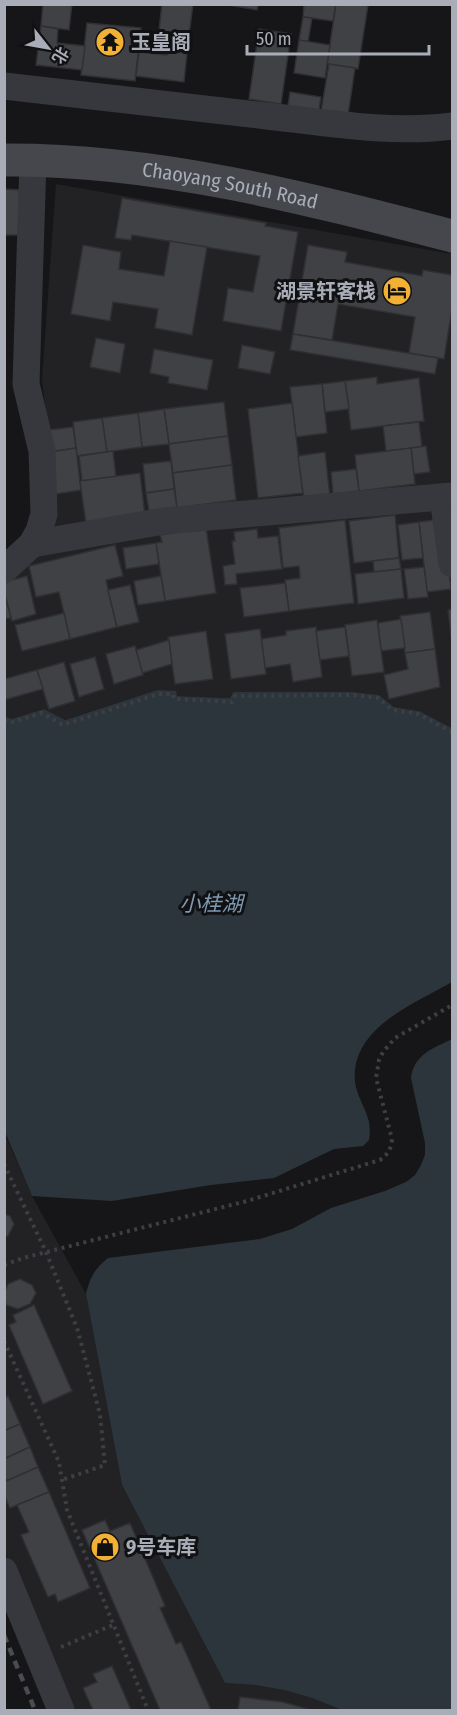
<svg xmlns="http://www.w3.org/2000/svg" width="457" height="1715" viewBox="0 0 457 1715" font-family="'Fira Sans Condensed','Noto Sans SC',sans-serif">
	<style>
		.built { fill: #222225 }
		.water { fill: #2c353c }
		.building { fill: #404145; stroke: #303034; stroke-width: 1.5 }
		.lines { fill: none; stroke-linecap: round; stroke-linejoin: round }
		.path { stroke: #3d3f44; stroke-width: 4; stroke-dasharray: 3 4.5; stroke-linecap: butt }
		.street { stroke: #37383d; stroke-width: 27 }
		.secondary { stroke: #45474d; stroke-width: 33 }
		.rail { stroke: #4a4c52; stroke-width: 4.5; stroke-dasharray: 8 6; stroke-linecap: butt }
		.labels { text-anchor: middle; stroke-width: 6; stroke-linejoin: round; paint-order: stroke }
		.poi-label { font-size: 20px; font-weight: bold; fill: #a8adb8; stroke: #111113; text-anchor: start }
		.street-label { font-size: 20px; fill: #a8adb8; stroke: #111113 }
		.water-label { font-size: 21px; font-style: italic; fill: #7f9bb3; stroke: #111113 }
	</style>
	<rect width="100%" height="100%" fill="#161618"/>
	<!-- built -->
	<g class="built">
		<path d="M56,184l396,70v474l-33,-17 -25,-4 -15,-12 -26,-3h-120l-3,6 -53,-2 -20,-6 -93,30 -20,-11 -33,10 -7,-3v-136l53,-62 -15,-140z"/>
		<path d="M4,1132l28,64 54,98 36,191 103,198 30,2 29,5 28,8 30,12h-273l-64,-158z"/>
	</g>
	<!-- water -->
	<g class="water">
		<path d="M157,690l19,1 1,5 53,2 3,-6h120l26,3 15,12 25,4 33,17v254c-38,22 -102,46 -97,100 2,15 11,26 14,40 1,6 1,12 0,18l-6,6 -29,3 -60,29 -63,7 -99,16 -80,-5 -27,-64v-416l6,3 33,-10 21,11z"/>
		<path d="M452,1039v671h-110l-30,-12 -28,-8 -29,-5 -30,-2 -103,-198 -36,-191c5,-19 8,-24 22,-36l152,-19 32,-10 39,-21 54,-17 21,-9 9,-7 6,-10 4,-10v-12l-14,-65c3,-24 23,-30 41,-39z"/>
	</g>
	<!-- building -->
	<g class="building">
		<path d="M43,4h29l-3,26 -28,-4z"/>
		<path d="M162,4h31l-5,39 -30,-4z"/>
		<path d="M223,4h35l-1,6z"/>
		<path d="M304,4h32l-3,17 -30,-4z"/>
		<path d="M336,4l32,1 -10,64 -31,-5z"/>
		<path d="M303,17l9,1 -4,24 -9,-2z"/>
		<path d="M87,23l54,5 -6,53 -54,-6z"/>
		<path d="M41,26l17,3 -1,14 28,3 -3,24 -46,-5z"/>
		<path d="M259,29l32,5 -10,70 -32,-5z"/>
		<path d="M299,40l31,5 -5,33 -31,-5z"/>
		<path d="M169,41l19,2 -4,39 -48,-6 3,-24 28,3z"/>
		<path d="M329,64l26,4 -7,47 -27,-4z"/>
		<path d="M290,92l31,5 -2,13 -31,-4z"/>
		<path d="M4,189l17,1 -3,45h-14z"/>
		<path d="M122,198l144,25 -1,3 33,6 -17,99 -58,-10 5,-33 25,4 7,-36 -128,-21 -1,5 -16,-2z"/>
		<path d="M170,241l37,6 -15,88 -37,-7 3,-19 -45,-7 -3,19 -39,-7 12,-69 38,7 -2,17 45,7z"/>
		<path d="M308,245l39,7 -2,10 77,14 1,-6 29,5v34l-8,50 -35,-6 6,-36 -77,-13 -6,36 -39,-6z"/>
		<path d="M293,334l145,24 -3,16 -145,-24z"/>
		<path d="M96,338l29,6 -5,29 -30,-6z"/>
		<path d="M242,345l33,7 -5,22 -32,-6z"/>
		<path d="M154,349l59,11 -6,30 -39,-7 1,-6 -19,-4z"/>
		<path d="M377,377v7l42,-6 5,43 -73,9 -6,-49z"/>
		<path d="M345,381l4,28 -24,3 -3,-28z"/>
		<path d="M322,384l5,49 -31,4 -6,-50z"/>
		<path d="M224,402l4,34 -59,8 -5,-35z"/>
		<path d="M292,403l11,90 -45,5 -10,-89z"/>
		<path d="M164,409l5,35 -27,3 -4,-34z"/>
		<path d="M138,413l4,34 -35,5 -5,-34z"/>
		<path d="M102,418l5,34 -30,4 -4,-34z"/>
		<path d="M419,422l3,25 -36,4 -3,-25z"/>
		<path d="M73,427l3,21 -25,4 -3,-22z"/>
		<path d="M228,436l4,29 -59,8 -4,-29z"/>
		<path d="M426,446l4,26 -16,2 -3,-26z"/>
		<path d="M76,448l5,42 -25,4 -5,-42z"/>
		<path d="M411,448l4,36 -56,7 -4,-36z"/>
		<path d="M113,451l3,26 -34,4 -3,-25z"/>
		<path d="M325,452l5,45 -26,3 -6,-44z"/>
		<path d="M171,461l3,28 -28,4 -3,-29z"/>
		<path d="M232,465l4,35 -59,8 -4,-35z"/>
		<path d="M356,469l3,22 -26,3 -2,-22z"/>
		<path d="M140,473l5,43 -59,8 -6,-43z"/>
		<path d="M174,489l3,19 -28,3 -3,-18z"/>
		<path d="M395,515l4,43 -45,5 -5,-42z"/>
		<path d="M443,519l8,70 -24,3 -8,-70z"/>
		<path d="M345,520l9,83 -65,8 -4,-31 15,-2 -1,-12 -16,2 -4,-40z"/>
		<path d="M419,522l4,36 -21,2 -4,-35z"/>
		<path d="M206,528l10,65 -51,8 -9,-58 6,-1 -2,-7z"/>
		<path d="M257,529l1,9 20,-2 4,33 -46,5 1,10 -12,1 -2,-19 12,-2 -3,-23h3l-1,-9z"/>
		<path d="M156,543l3,21 -33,5 -3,-21z"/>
		<path d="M115,545l8,31 -17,4 11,47 -47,12 -11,-47 -23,5 -7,-31z"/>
		<path d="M399,558l2,11 -27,3 -1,-11z"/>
		<path d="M424,567l4,30 -20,2 -4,-30z"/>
		<path d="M401,569l3,29 -46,6 -3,-30z"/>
		<path d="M27,576l9,38 -24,7 -8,-29v-10z"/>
		<path d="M161,576l4,25 -27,4 -4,-24z"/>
		<path d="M285,583l4,28 -45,6 -4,-29z"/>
		<path d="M130,585l9,37 -22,5 -9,-37z"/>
		<path d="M4,592l7,26 -7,1z"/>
		<path d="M452,609v35l-4,-34z"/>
		<path d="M430,612l5,37 -30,4 -5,-37z"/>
		<path d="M64,613l6,26 -48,12 -7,-26z"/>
		<path d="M401,619l4,29 -24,3 -3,-28z"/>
		<path d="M377,620l7,52 -32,4 -7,-51z"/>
		<path d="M316,627l6,50 -29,5 -3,-18 -25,4 -4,-29 25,-4v-4z"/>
		<path d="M345,627l4,29 -29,4 -4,-29z"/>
		<path d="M260,629l6,45 -35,5 -6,-45z"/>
		<path d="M206,631l7,48 -38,5 -7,-47z"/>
		<path d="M169,640l3,24 -30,9 -6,-23z"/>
		<path d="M135,646l8,29 -29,9 -8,-30z"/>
		<path d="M435,649l5,38 -51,12 -5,-24 24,-6 -3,-16z"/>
		<path d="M95,657l9,32 -25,8 -9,-33z"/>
		<path d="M64,662l11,39 -26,8 -12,-39z"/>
		<path d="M37,670l6,19 -39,11v-21z"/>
		<path d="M4,1214l6,2 4,8 -6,12 -4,1z"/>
		<path d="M20,1279l12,6 4,8 -6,11 -12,5 -12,-4 -2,-11 4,-10z"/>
		<path d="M34,1305l38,86 -29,13 -34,-79 7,-3 -3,-7z"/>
		<path d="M8,1396l12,28 -16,7v-33z"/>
		<path d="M20,1424l10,23 -26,12v-28z"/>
		<path d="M30,1447l8,20 -31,14 -3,-5v-17z"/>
		<path d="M38,1467l11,25 -39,16 -6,-13v-13z"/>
		<path d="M49,1492l41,96 -32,14 -3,-8 -7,3 -27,-62 8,-3 -12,-27z"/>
		<path d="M105,1520l5,11 20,-8 35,83 -5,2 16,36 5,-2 30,68h-51l-78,-180z"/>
		<path d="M112,1666l19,44h-38l-10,-22 14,-6 -4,-8z"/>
		<path d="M240,1697l43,5 28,8h-73z"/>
	</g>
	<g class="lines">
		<!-- path -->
		<g class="path">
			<path d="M4,721l6,2 32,-10 21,12 95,-31h15l1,5 58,3 3,-6 118,-1 25,3 14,12 26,4 34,18"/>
			<path d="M4,1164l42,88 31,76 23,86 5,51 -43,15"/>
			<path d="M4,1265l19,-7 224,-57 133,-41c8,-6 11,-10 12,-21l-16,-61 3,-18 4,-8 12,-14 57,-33"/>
			<path d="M4,1341l55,121 8,48 81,200"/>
			<path d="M61,1647l52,-22"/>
		</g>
		<!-- street -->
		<g class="street">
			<path d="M4,86c88,10 175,20 263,30 61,7 124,18 185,10"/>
			<path d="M443,497l9,67"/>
			<path d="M32,544l132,-23 288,-25"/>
			<path d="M4,570l28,-26 7,-13 5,-17 -2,-63 -16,-67 7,-224"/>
			<path d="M4,1571l57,139"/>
		</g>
		<!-- secondary -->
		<path class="secondary" id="s1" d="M4,160c153,-1 302,38 448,76"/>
		<!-- rail -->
		<path class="rail" d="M4,1635l31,75"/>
	</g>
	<!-- icons -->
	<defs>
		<g id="temple-disc" transform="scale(1.5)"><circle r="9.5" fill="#f2b134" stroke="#111113"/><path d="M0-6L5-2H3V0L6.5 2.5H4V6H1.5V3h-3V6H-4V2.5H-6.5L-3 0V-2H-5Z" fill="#111"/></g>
		<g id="hotel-disc" transform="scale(1.5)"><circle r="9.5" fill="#f2b134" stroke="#111113"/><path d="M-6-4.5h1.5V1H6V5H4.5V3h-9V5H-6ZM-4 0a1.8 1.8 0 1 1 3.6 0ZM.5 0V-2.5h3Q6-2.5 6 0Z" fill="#111"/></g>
		<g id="shop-disc" transform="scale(1.5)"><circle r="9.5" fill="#f2b134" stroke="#111113"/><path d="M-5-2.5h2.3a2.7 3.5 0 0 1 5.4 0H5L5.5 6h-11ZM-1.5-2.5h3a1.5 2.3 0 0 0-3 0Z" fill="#111"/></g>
	</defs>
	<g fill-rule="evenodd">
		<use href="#temple-disc" x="110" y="42"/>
		<use href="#hotel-disc" x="397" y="291"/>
		<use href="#shop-disc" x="105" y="1547"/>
	</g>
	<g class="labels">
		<!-- poi labels -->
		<g class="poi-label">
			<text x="131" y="49">玉皇阁</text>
			<text x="376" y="298" text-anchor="end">湖景轩客栈</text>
			<text x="126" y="1554">9号车库</text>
		</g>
		<!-- street labels -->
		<g class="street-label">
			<text dy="7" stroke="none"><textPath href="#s1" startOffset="228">Chaoyang South Road</textPath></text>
		</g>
		<!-- water labels -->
		<g class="water-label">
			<text x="211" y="911">小桂湖</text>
		</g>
	</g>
	<!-- border -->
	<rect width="457" height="1715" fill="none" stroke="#a8adb8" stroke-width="12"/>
	<!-- north arrow -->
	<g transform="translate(48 48) rotate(121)" stroke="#111113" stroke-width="4.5" paint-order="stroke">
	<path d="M0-4.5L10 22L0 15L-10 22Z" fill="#a8adb8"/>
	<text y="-9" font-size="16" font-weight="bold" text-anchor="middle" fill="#a8adb8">北</text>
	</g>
	<!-- scale -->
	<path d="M247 45v9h182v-9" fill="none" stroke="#a8adb8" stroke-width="3"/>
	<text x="256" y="45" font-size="18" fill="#a8adb8" stroke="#111113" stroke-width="4.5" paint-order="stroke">50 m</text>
</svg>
